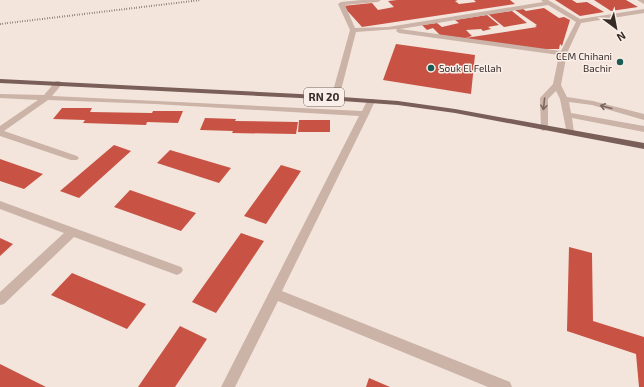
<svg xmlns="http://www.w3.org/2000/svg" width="644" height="387" viewBox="0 0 644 387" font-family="'Exo 2',sans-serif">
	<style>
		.building { fill: #c85244 }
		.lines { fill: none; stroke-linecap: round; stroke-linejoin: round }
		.street { fill: #cbb3a7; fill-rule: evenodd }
		.primary { fill: #7a5f59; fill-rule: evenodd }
		.rail { stroke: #372b28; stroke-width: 2; stroke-dasharray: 0.5 2; stroke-linecap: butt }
		.oneway { stroke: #7a6861 }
		.poi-dot { fill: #1c5a56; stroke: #faefe8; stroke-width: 1.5 }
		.labels { text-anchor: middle; stroke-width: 3; stroke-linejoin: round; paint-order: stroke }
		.far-poi-label { font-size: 10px; fill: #372b28; stroke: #faefe8; text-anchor: end }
		.shield { fill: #faefe8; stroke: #726662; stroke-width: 1 }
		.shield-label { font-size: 11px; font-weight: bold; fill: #372b28 }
	</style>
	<rect width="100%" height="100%" fill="#f3e5dc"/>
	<!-- building -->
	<g class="building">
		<path d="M397,0h61l-3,1 4,3 17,-2 -2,-2h36l5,4 -153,23 -19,-21 29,-3 6,7 16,-3 -6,-6z"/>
		<path d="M555,0h17l5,3 10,-1 17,10 -24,4z"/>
		<path d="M594,0h32l12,7 -27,4z"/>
		<path d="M544,8l15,10 5,-1 6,3 -8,26 -2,-2 -1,5h-25l-9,-7 8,6 -93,-13 -7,-7 -6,2 -5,-5 15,-2 5,4 17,-4 -4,-3 32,-5 12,10 -11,2 3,2 -8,2 -2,-2 -15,1 6,6 -7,2 72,-11 -2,-1 2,-1 -22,-15 8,-1 3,2z"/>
		<path d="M512,11l15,12 -23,4 -16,-13z"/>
		<path d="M396,44l79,11 -4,39 -88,-14z"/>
		<path d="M62,108h30l-2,4 62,1 1,-2h30l-5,12 -31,-1 -1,3 -63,-2 2,-3 -32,-1z"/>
		<path d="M205,118l31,1 -1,2 63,1 -2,12 -64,-1 1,-2 -33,-1z"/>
		<path d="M299,120h31v12h-32z"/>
		<path d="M114,145l17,6 -52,47 -19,-7z"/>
		<path d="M170,150l61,18 -12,15 -62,-20z"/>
		<path d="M0,159l43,15 -19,15 -24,-8z"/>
		<path d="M281,165l20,6 -35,53 -22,-8z"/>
		<path d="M130,190l66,23 -15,18 -67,-24z"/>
		<path d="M241,233l23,8 -48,72 -24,-11z"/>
		<path d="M0,238l13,6 -13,12z"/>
		<path d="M569,247l23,6 1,68 51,16v50h-5l-3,-33 -69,-23z"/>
		<path d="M72,273l74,31 -19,25 -76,-34z"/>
		<path d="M180,326l27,13 -32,48h-37z"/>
		<path d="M0,364l46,23h-46z"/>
		<path d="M369,378l21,9h-24z"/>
	</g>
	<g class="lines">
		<!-- street -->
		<g class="street">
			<path d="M361,0h20l-3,2 -33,3 10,23 33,-1 155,-25 -2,-2h7l32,19 64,-10v4l-63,10 -14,30 -6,32 6,12 26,4 51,13v6l-52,-15 -23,-3 2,11 73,13v6l-72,-14 2,14 -4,3 -3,-1 -7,-35 -4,-8 -8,8v29l-4,3 -3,-1 -1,-32 13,-14 6,-29 -160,-22 -3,-2 1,-2 -41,3 -17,66 -4,2h-3l-1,-2 19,-68 -12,-26 3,-2zM548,5l28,17 -15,29 -161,-22z"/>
			<path d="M637,0h7v4z"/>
			<path d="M56,81h3l4,2 -11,13 310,15 6,-12h6l1,2 -6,13 -87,177 228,91 2,5h-24l-210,-86 -43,86h-14l138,-271 -204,-12 -107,-4 -44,31 73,25 2,2 -2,2h-6l-71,-24v-10l38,-26 -38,-2v-4l44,1z"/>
			<path d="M0,201l181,66 2,3 -2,3 -4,2 -103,-38 -70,67 -4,1v-13l64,-59 -64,-24z"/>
		</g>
		<!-- primary -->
		<path class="primary" d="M0,79l300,15 98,7 57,8 189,34v6l-189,-36 -57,-8 -98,-7 -300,-15z"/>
		<!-- rail -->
		<path class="rail" d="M0,24l201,-24"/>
	</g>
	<!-- one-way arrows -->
	<defs><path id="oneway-shaft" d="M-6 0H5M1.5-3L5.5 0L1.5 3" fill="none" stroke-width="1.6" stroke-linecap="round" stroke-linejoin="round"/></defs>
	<g class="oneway">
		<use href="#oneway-shaft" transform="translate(544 104) rotate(96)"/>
		<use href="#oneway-shaft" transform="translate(606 107) rotate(-165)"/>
	</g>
	<!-- markers -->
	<g class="poi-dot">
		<circle cx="620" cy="62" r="4"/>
		<circle cx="431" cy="68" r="4"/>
	</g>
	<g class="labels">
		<!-- far-poi labels -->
		<g class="far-poi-label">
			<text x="612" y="60">CEM Chihani<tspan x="612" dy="12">Bachir</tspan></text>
			<text x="439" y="72" text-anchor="start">Souk El Fellah</text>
		</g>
		<!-- shield labels -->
		<rect class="shield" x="304" y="88" width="40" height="18" rx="3"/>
		<g class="shield-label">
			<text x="324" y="101">RN 20</text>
		</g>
	</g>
	<!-- north arrow -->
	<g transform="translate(616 28) rotate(148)" stroke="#faefe8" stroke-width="3" paint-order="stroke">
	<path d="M0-3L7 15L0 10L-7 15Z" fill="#372b28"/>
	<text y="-6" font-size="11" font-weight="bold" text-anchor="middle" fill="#372b28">N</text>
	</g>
</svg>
